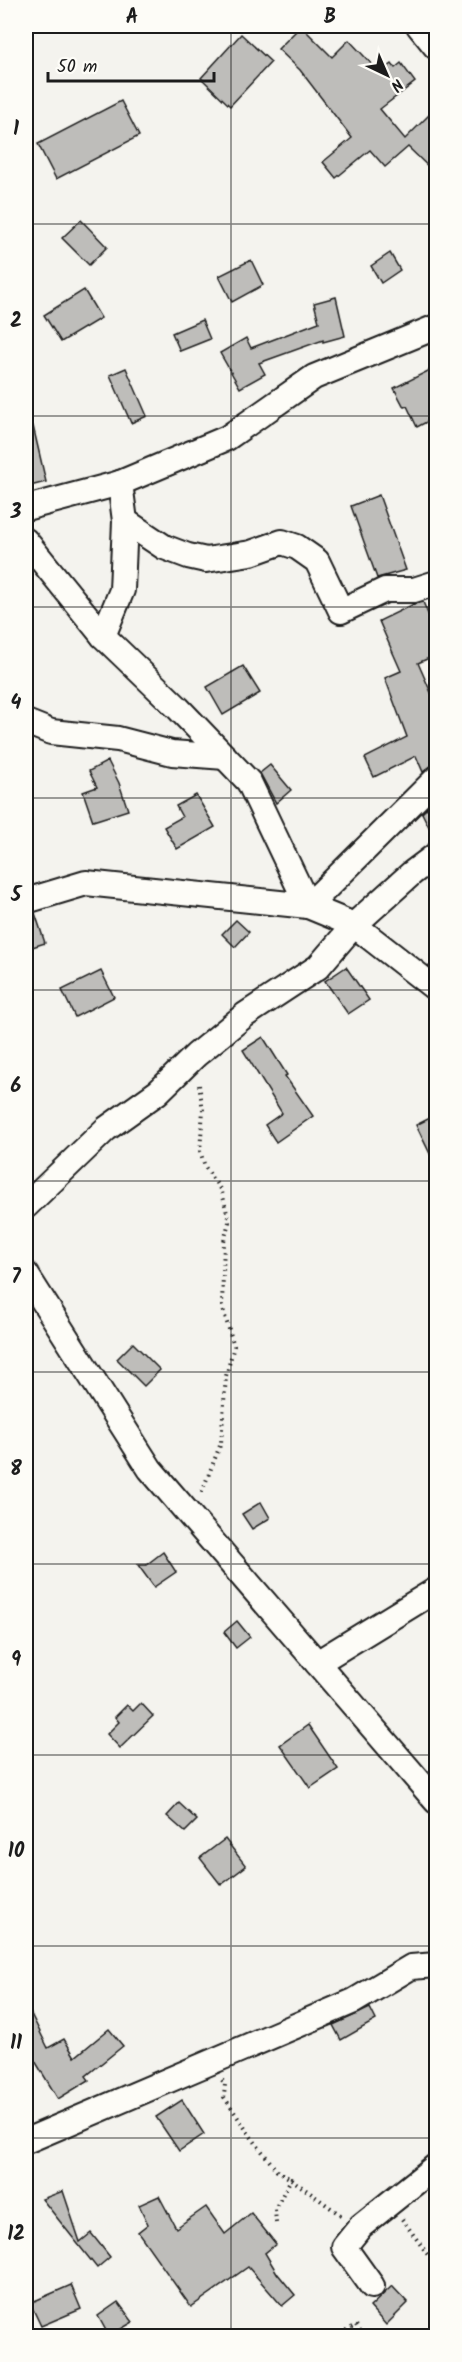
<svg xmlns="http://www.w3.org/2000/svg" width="462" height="2362" viewBox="0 0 462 2362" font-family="Kalam,sans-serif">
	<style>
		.building { fill: #bebdba; stroke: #1c1c1c; stroke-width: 1.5 }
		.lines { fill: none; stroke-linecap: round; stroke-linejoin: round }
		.minor-casing { stroke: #1c1c1c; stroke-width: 28 }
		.path { stroke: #1c1c1c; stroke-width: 4; stroke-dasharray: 1.5 4.5; stroke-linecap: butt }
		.minor { stroke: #fdfcf7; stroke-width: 24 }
		.grid { fill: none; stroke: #1c1c1c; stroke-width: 1.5; stroke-opacity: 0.55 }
		.neatline { fill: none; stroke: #1c1c1c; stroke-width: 2 }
		.grid-label { font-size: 20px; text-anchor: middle; font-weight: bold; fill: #1c1c1c }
	</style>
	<rect width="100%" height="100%" fill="#f4f3ee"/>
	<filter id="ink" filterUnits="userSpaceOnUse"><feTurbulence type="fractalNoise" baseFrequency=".0167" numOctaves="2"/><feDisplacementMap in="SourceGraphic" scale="12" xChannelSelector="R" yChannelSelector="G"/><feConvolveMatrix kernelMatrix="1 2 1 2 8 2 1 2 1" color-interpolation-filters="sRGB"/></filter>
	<g filter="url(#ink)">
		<!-- building -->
		<g class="building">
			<path d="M301,26l31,31 17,-17 31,33 12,-9 3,4 6,-5 14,19 -35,27 25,30 31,-31v66l-28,-27 -23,20 -15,-17 -34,28 -13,-16 29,-24 -52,-68 -22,-21z"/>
			<path d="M241,34l30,28 -41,44 -29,-28z"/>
			<path d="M121,101l18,35 -83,43 -18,-35z"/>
			<path d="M81,220l26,27 -18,18 -27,-27z"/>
			<path d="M390,253l10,17 -19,13 -10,-17z"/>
			<path d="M251,260l12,25 -31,17 -13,-26z"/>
			<path d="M84,290l17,28 -40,24 -17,-27z"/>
			<path d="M336,297l9,39 -22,6v-2l-64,23 6,11 -25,14 -20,-35 26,-15 5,10 68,-26 -5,-19z"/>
			<path d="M202,320l8,19 -30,12 -8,-18z"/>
			<path d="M126,368l21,48 -16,7 -21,-48z"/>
			<path d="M430,370l6,14v33l-19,10 -10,-21 -3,1 -10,-19z"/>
			<path d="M33,426l13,56 -20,5v-60z"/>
			<path d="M379,495l27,75 -29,8 -26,-72z"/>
			<path d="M423,602l13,31v22l-18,8 18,41v61h-4l-9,7 -7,-16 -42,21 -9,-19 42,-21 -22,-59 16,-7 -22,-50 35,-17z"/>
			<path d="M243,666l17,27 -37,22 -16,-28z"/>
			<path d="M108,761l11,22 9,27 -35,11 -10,-29 14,-5 -8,-16z"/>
			<path d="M270,765l21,25 -15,13 -16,-30z"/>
			<path d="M196,795l19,32 -38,22 -13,-22 18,-10 -6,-11z"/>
			<path d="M436,799v42l-14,-28z"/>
			<path d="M35,913l10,30 -19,6v-34z"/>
			<path d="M236,920l13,12 -14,15 -13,-13z"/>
			<path d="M346,967l23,33 -21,14 -23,-33z"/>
			<path d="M101,971l13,26 -39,20 -13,-27z"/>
			<path d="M263,1037l24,38 -2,1 28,40 -37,26 -11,-17 17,-12 -39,-63z"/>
			<path d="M436,1115v51l-20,-41z"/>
			<path d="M133,1343l27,27 -16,16 -27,-27z"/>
			<path d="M261,1502l9,16 -18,11 -10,-15z"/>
			<path d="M163,1552l13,20 -22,15 -16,-22h8z"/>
			<path d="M237,1621l13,16 -14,11 -12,-16z"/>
			<path d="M141,1703l12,13 -33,32 -13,-14 12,-12 -4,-5 12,-12 6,6z"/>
			<path d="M308,1725l30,44 -28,19 -30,-43z"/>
			<path d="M179,1803l18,17 -12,12 -18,-16z"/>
			<path d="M225,1839l21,27 -25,19 -21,-27z"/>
			<path d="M26,2004l22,44 16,-9 11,18 34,-28 14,17 -37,30 3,4 -31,19 -32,-53z"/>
			<path d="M370,2008l6,12 -35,20 -8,-15z"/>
			<path d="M182,2100l22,34 -25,17 -23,-34z"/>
			<path d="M63,2191l17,51 11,-9 19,24 -13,11 -55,-69z"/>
			<path d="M159,2196l17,32 30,-21 19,27 26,-21 25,31 -11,9 12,20 18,22 -13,11 -34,-39 -57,40 -53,-75 10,-8 -9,-19z"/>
			<path d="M71,2285l10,24 -40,17 -11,-23z"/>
			<path d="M392,2286l16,17 -22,22 -16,-18z"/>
			<path d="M118,2302l15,20 -24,14 -11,-20z"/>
		</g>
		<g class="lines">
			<!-- minor casing -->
			<g class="minor-casing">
				<g id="minor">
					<path d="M419,26l17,21"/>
					<path d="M26,508l94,-25 107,-45 87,-61 122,-50"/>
					<path d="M125,521l39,26 24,9 18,4 45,-7 31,-11 15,5 20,14 24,50 44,-21h29l22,-7"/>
					<path d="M26,541l77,95 75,72 71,74 59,124"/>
					<path d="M103,636l19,-46 3,-69 -5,-38"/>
					<path d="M26,722l25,10 67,7 54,14 53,4"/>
					<path d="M26,901l60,-18 222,23 46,19 82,64"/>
					<path d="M308,906l128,-127"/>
					<path d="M26,1206l80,-77 52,-37 38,-37 49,-40 73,-48 36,-42 58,-52 24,-18"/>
					<path d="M26,1274l124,195 286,332"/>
					<path d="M317,1663l119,-73"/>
					<path d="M26,2141l328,-140 57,-34 25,-2"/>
					<path d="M372,2286l-28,-39 17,-21 75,-60"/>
				</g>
			</g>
			<!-- path -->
			<g class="path">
				<path d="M199,1085l4,25 -3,41 5,16 17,25 7,30 -5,19 -2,65 12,40 -8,30 -5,67 -20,51"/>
				<path d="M222,2080l3,4 -1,13 25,37 28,37 14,8"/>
				<path d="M402,2219l34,47"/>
				<path d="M276,2223l-1,-14 16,-30 51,37"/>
				<path d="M335,2336l21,-11 6,11"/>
			</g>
			<!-- minor -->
			<use href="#minor" class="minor"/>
		</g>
	</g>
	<!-- grid -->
	<path class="grid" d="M231,26v2310M26,224h410M26,416h410M26,607h410M26,798h410M26,990h410M26,1181h410M26,1372h410M26,1564h410M26,1755h410M26,1946h410M26,2138h410"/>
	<!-- margin -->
	<rect width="462" height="2362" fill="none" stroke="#fdfcf7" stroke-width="66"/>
	<!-- north arrow -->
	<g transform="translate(387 75) rotate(136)" stroke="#fdfcf7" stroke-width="4.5" paint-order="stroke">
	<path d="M0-4.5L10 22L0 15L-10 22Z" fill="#1c1c1c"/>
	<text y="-9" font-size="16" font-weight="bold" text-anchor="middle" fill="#1c1c1c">N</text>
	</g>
	<!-- scale -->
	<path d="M48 72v9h166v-9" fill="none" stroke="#1c1c1c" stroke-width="3"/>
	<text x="57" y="72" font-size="18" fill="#1c1c1c" stroke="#fdfcf7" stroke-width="4.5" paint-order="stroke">50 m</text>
	<rect x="33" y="33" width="396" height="2296" class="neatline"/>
	<g class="grid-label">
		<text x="132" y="23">A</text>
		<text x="330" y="23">B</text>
		<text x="16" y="135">1</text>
		<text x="16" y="327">2</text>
		<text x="16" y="518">3</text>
		<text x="16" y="709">4</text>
		<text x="16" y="901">5</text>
		<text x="16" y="1092">6</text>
		<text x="16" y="1283">7</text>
		<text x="16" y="1475">8</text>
		<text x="16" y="1666">9</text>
		<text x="16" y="1857">10</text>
		<text x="16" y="2049">11</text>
		<text x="16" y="2240">12</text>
	</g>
</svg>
